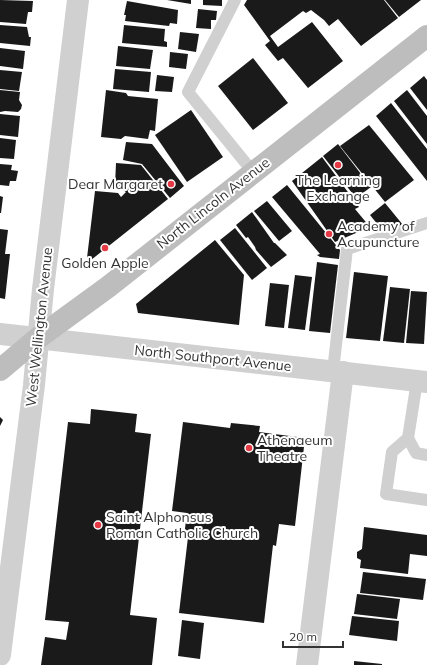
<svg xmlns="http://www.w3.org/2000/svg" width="427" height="665" viewBox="0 0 427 665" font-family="Mulish,sans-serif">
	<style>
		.building { fill: #1a1a1a }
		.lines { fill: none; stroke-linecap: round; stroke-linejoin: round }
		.service { stroke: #d0d0d0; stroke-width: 12 }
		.minor { stroke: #d0d0d0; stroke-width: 22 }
		.tertiary { stroke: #d0d0d0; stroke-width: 22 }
		.secondary { stroke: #bdbdbd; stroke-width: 22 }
		.poi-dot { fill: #e63946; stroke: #fff; stroke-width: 1.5 }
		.labels { text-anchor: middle; stroke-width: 4; stroke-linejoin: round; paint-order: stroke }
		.poi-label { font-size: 14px; fill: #333; stroke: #fff; text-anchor: start }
		.street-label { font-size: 14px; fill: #333; stroke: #fff }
	</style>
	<rect width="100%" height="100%" fill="#fff"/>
	<!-- building -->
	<g class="building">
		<path d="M0,0l33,1 -1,11h-4l-2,12 -26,-2z"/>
		<path d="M167,0h24v4z"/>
		<path d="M203,0h19v6l-19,-1z"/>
		<path d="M247,0h137l14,18 -37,28 -23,-27 -9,7 -5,-6 -13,-10 -5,3 -3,-2 -33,25 8,11 34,-25 31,39 -35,27 -25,-30 -5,3 -13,-16 5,-4 -26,-36z"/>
		<path d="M385,0h36l-22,17z"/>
		<path d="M127,1l51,9 -1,14 -7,-1 -1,3 -44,-5 1,-6h-2z"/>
		<path d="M198,9l19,2 -1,9h-5v9l-15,-1z"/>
		<path d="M0,25l27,2 2,10h2l-1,9 -30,-3z"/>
		<path d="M124,25l41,4 -1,12 3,1v5l-45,-4z"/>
		<path d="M180,32l19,2 -3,18 -18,-3z"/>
		<path d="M118,46l35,4 -3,19 -34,-3z"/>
		<path d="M0,48l25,3 -2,18 -23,-3z"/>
		<path d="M170,52l18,2 -2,15 -17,-2z"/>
		<path d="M253,58l35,45 -35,27 -35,-44z"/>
		<path d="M115,69l36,3 -2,20 -36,-3z"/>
		<path d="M0,70l22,2 -3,19 -19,-2z"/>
		<path d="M157,75l17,2 -2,15 -17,-1z"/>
		<path d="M424,76l3,4v30l-17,-22z"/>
		<path d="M0,90l20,2 -1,8 3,5 -1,4 -3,3 -13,-1 -5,1z"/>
		<path d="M106,90l20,3 2,3 30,3 -3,32 -5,-1 -2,9 -23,-3 -4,3 -20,-2z"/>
		<path d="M407,90l20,26v28l-33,-43z"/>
		<path d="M391,103l36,46v32l-51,-65z"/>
		<path d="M191,110l32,47 -36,25 -32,-47z"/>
		<path d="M0,114l20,2 -2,21 -18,-2z"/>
		<path d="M369,125l45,55 -29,22 -45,-56z"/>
		<path d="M0,138l16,2 -2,19 -14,-1z"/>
		<path d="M126,142l26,2 32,42 -14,12 -28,-34 -19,-4z"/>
		<path d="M338,144l33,43 -15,11 -33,-42z"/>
		<path d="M322,157l37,50 -4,2 15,18 -35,15 -43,-61z"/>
		<path d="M116,163l25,2 27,34 -77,61 -4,-2 8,-67 23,2 3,4 5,-5 -11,-7z"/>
		<path d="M0,164l12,1 -1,5 7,1 -2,10h-6l-1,5 -9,-1z"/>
		<path d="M287,185l53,65 -1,9 -19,-2 -3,-2 3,-1 -48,-57z"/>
		<path d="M0,196l3,1 -2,16h-1z"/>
		<path d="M267,201l25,30 -13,10 -25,-30z"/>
		<path d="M385,203l18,22 -21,5 -12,-15z"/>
		<path d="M252,212l22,31h1l12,12 -16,12 -15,-17 -1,-3 -7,-10 -2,1 -10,-13z"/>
		<path d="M235,228l32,40 -15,12 -32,-40z"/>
		<path d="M0,229l8,1 -3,24h5l-5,45 -5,-1z"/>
		<path d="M215,240l29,35 -5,50 -101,-12 -2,-9z"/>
		<path d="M317,262l21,3 -8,68 -21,-2z"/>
		<path d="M354,272l34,4 -8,65 -34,-3z"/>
		<path d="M295,275l17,2 -7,53 -17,-2z"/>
		<path d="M270,283l19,2 -5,43 -19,-2z"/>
		<path d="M390,287l20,2 -6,54 -21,-2z"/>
		<path d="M411,291l16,1 -3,52 -18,-1z"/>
		<path d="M91,409l46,5 -2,18 16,2 -21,181 27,3 -5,47h-111l4,-28 21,3 3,-18 -24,-2 23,-198 22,2z"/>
		<path d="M0,417l3,3 -3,6z"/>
		<path d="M183,422l47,6 1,-5 29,3 -1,6 46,6 -10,88 -16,-2 -3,22 -3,-1 -9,78 -85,-10 9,-76 -4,-1 3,-23 -15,-2z"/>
		<path d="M364,527l63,8v21l-17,-2 -2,20 -48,-6 1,-8 -4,-2v-6l5,-3z"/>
		<path d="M363,572l63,7 -3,21 -63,-7z"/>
		<path d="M357,594l43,5 -3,20 -43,-5z"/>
		<path d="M352,616l47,5 -2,20 -48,-6z"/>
		<path d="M182,620l22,3 -4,36 -22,-3z"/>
		<path d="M354,661l28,3v1h-28z"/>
	</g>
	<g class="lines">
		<!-- service -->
		<g class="service">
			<path d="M235,0l-47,92 65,80"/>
			<path d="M333,371l14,-122 80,-26"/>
			<path d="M417,381l-9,57 -16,14 -6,42 41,6"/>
			<path d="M408,438l8,15 11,2"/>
		</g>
		<!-- minor -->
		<g class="minor">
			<path d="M0,655l34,-270 9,-96 35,-289"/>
			<path d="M307,665l36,-293"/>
		</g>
		<!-- tertiary -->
		<path class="tertiary" d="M0,334l427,48"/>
		<!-- secondary -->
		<path class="secondary" d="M0,370l38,-32 70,-51 319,-251"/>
	</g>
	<!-- markers -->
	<g class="poi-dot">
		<circle cx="338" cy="165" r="4"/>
		<circle cx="171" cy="184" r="4"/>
		<circle cx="329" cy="234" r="4"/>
		<circle cx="105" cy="248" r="4"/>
		<circle cx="249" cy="448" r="4"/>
		<circle cx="98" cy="525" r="4"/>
	</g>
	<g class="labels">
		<!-- poi labels -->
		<g class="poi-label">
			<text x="338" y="185" text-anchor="middle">The Learning<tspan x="338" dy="16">Exchange</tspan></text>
			<text x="163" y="189" text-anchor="end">Dear Margaret</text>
			<text x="337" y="231">Academy of<tspan x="337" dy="16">Acupuncture</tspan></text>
			<text x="105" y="268" text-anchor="middle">Golden Apple</text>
			<text x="257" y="445">Athenaeum<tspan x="257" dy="16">Theatre</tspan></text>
			<text x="106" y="522">Saint Alphonsus<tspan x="106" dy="16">Roman Catholic Church</tspan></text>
		</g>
		<!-- street labels -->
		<g class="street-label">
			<text transform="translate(213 203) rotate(-38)" y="5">North Lincoln Avenue</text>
			<text transform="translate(39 327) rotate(-84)" y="5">West Wellington Avenue</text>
			<text transform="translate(213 358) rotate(6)" y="5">North Southport Avenue</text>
		</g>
	</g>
	<!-- scale -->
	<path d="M283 641v6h60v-6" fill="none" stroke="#333333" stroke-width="2"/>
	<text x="289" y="641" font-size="12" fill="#333333" stroke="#ffffff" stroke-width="3" paint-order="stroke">20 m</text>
</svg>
